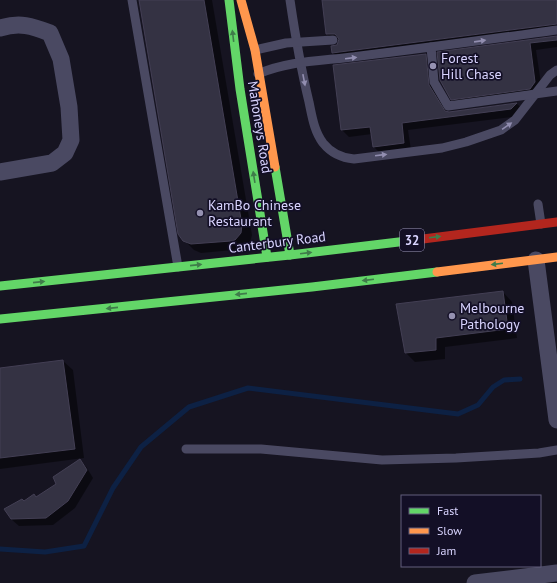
<svg xmlns="http://www.w3.org/2000/svg" width="557" height="583" viewBox="0 0 557 583" font-family="'PT Sans',sans-serif">
	<style>
		.shadow { fill: #0007 }
		.lines { fill: none; stroke-linecap: round; stroke-linejoin: round }
		.stream { stroke: #0d2144; stroke-width: 5 }
		.building { fill: #343243; stroke: #433f54 }
		.lane { stroke: #4a4962; stroke-width: 9 }
		.street { stroke: #4a4962; stroke-width: 17 }
		.fast { stroke: #63d668; stroke-width: 9 }
		.slow { stroke: #ff974d; stroke-width: 9 }
		.jam { stroke: #b3261e; stroke-width: 9 }
		.oneway { fill: #3f7c4a }
		.oneway2 { fill: #928eb0 }
		.poi-dot { fill: #9591b1; stroke: #130f26; stroke-width: 1.5 }
		.labels { text-anchor: middle; stroke-width: 3.5; stroke-linejoin: round; paint-order: stroke }
		.shield { fill: #130f26; stroke: #9e99be; stroke-width: 1 }
		.shield-label { font-size: 13px; font-weight: bold; fill: #d9d4ff }
		.poi-label { font-size: 14px; fill: #d9d4ff; stroke: #130f26; text-anchor: start }
		.street-label { font-size: 14px; fill: #d9d4ff; stroke: #130f26 }
	</style>
	<rect width="100%" height="100%" fill="#161421"/>
	<!-- shadow -->
	<g class="shadow">
		<path d="M140,0h72l40,235 -2,8 -6,6 -43,4 -7,-3 -10,-10z"/>
		<path d="M323,0h234v32l-217,28 -7,-7 6,-12h-5l-7,-7z"/>
		<path d="M557,37v10l-21,3 6,40 -83,16 -7,-7 -13,-46z"/>
		<path d="M425,55l7,7 4,31 12,20 69,-9 7,6 -5,6 -111,14 3,20 -30,4 -7,-7 -2,-13 -23,3 -7,-7 -8,-64z"/>
		<path d="M503,292l9,10 5,36 -72,9v12l-30,3 -9,-9z"/>
		<path d="M63,361l10,9 11,88 -84,11v-100z"/>
		<path d="M80,460l7,8 6,10 -18,30 -22,17 -34,1 -8,-7 13,-17 12,-4 21,-14z"/>
	</g>
	<g class="lines">
		<!-- stream -->
		<path class="stream" d="M0,549l45,3 39,-6 29,-58 28,-41 48,-40 59,-19 210,26 20,-9 15,-18 11,-7 16,-1"/>
	</g>
	<!-- building -->
	<g class="building">
		<path d="M139,0h65l38,225 -1,8 -6,7 -4,1 -40,3 -8,-3 -5,-7z"/>
		<path d="M322,0h235v24l-225,29 -1,-7 6,-1 2,-6 -4,-5h-9z"/>
		<path d="M557,36v4l-27,3 5,39 -5,7 -79,11 -11,-20 -3,-28z"/>
		<path d="M426,54l3,31 16,26 4,1 68,-9 -6,6 -109,14 2,20 -31,4 -3,-20 -29,3 -8,-65z"/>
		<path d="M503,291l5,38 -72,9v12l-31,3 -9,-49z"/>
		<path d="M63,360l12,89 -75,9v-90z"/>
		<path d="M80,459l7,11 -19,31 -22,17 -35,1 -7,-10 18,-10 2,2 10,-7 2,3 20,-13 -3,-7z"/>
	</g>
	<g class="lines">
		<!-- lane -->
		<g class="lane">
			<path d="M132,0l46,267"/>
			<path d="M290,0c5,34 11,69 19,102 3,14 5,29 14,41 8,10 19,15 31,16l88,-11 24,-6 35,-12 14,-10 35,-45 7,-5"/>
			<path d="M431,47l3,35 14,24 109,-15"/>
			<path d="M255,50l31,-7 47,-3"/>
			<path d="M258,74c32,-14 68,-13 102,-18 66,-8 131,-17 197,-26"/>
			<path d="M538,204l3,20"/>
			<path d="M186,449h75l121,11 74,-2 83,-5 18,-3"/>
		</g>
		<!-- street -->
		<g class="street">
			<path d="M0,28c20,-6 32,-2 50,5l11,26 8,48 2,33 -6,13 -13,10 -52,9"/>
			<path d="M536,260l21,160"/>
			<path d="M475,583l82,-10"/>
		</g>
		<!-- fast -->
		<g class="fast">
			<path d="M229,0l11,89 27,168"/>
			<path d="M275,167l15,88"/>
			<path d="M0,286l290,-31 117,-14"/>
			<path d="M0,319l312,-32 125,-15"/>
		</g>
		<!-- slow -->
		<g class="slow">
			<path d="M241,0l14,50 20,117"/>
			<path d="M437,272l120,-15"/>
		</g>
		<!-- jam -->
		<path class="jam" d="M407,241l150,-19"/>
	</g>
	<!-- one-way arrows -->
	<defs><path id="oneway-solid" d="M-6-.8H1V-3.2L6.5 0L1 3.2V.8H-6Z"/></defs>
	<g class="oneway">
		<use href="#oneway-solid" transform="translate(233 36) rotate(-97)"/>
		<use href="#oneway-solid" transform="translate(254 177) rotate(-99)"/>
		<use href="#oneway-solid" transform="translate(435 237) rotate(-7)"/>
		<use href="#oneway-solid" transform="translate(306 253) rotate(-7)"/>
		<use href="#oneway-solid" transform="translate(497 264) rotate(173)"/>
		<use href="#oneway-solid" transform="translate(196 265) rotate(-6)"/>
		<use href="#oneway-solid" transform="translate(368 280) rotate(173)"/>
		<use href="#oneway-solid" transform="translate(39 282) rotate(-6)"/>
		<use href="#oneway-solid" transform="translate(241 294) rotate(174)"/>
		<use href="#oneway-solid" transform="translate(112 308) rotate(174)"/>
	</g>
	<g class="oneway2">
		<use href="#oneway-solid" transform="translate(480 41) rotate(-8)"/>
		<use href="#oneway-solid" transform="translate(351 58) rotate(-7)"/>
		<use href="#oneway-solid" transform="translate(304 80) rotate(79)"/>
		<use href="#oneway-solid" transform="translate(507 126) rotate(-35)"/>
		<use href="#oneway-solid" transform="translate(381 155) rotate(-7)"/>
	</g>
	<!-- markers -->
	<g class="poi-dot">
		<circle cx="433" cy="66" r="4"/>
		<circle cx="200" cy="213" r="4"/>
		<circle cx="452" cy="316" r="4"/>
	</g>
	<g class="labels">
		<!-- shield labels -->
		<rect class="shield" x="400" y="229" width="24" height="22" rx="3"/>
		<g class="shield-label">
			<text x="412" y="245">32</text>
		</g>
		<!-- poi labels -->
		<g class="poi-label">
			<text x="441" y="63">Forest<tspan x="441" dy="16">Hill Chase</tspan></text>
			<text x="208" y="210">KamBo Chinese<tspan x="208" dy="16">Restaurant</tspan></text>
			<text x="460" y="313">Melbourne<tspan x="460" dy="16">Pathology</tspan></text>
		</g>
		<!-- street labels -->
		<g class="street-label">
			<text transform="translate(260 127) rotate(81)" y="5">Mahoneys Road</text>
			<text transform="translate(277 242) rotate(-7)" y="5">Canterbury Road</text>
		</g>
	</g>
	<!-- legend -->
	<rect x="401" y="495" width="140" height="72" fill="#130f26" stroke="#625e7d"/>
	<rect x="409" y="508" width="20" height="6" fill="#63d668" stroke="#625e7d"/>
	<text x="437" y="515" font-size="12" fill="#d9d4ff">Fast</text>
	<rect x="409" y="528" width="20" height="6" fill="#ff974d" stroke="#625e7d"/>
	<text x="437" y="535" font-size="12" fill="#d9d4ff">Slow</text>
	<rect x="409" y="548" width="20" height="6" fill="#b3261e" stroke="#625e7d"/>
	<text x="437" y="555" font-size="12" fill="#d9d4ff">Jam</text>
</svg>
